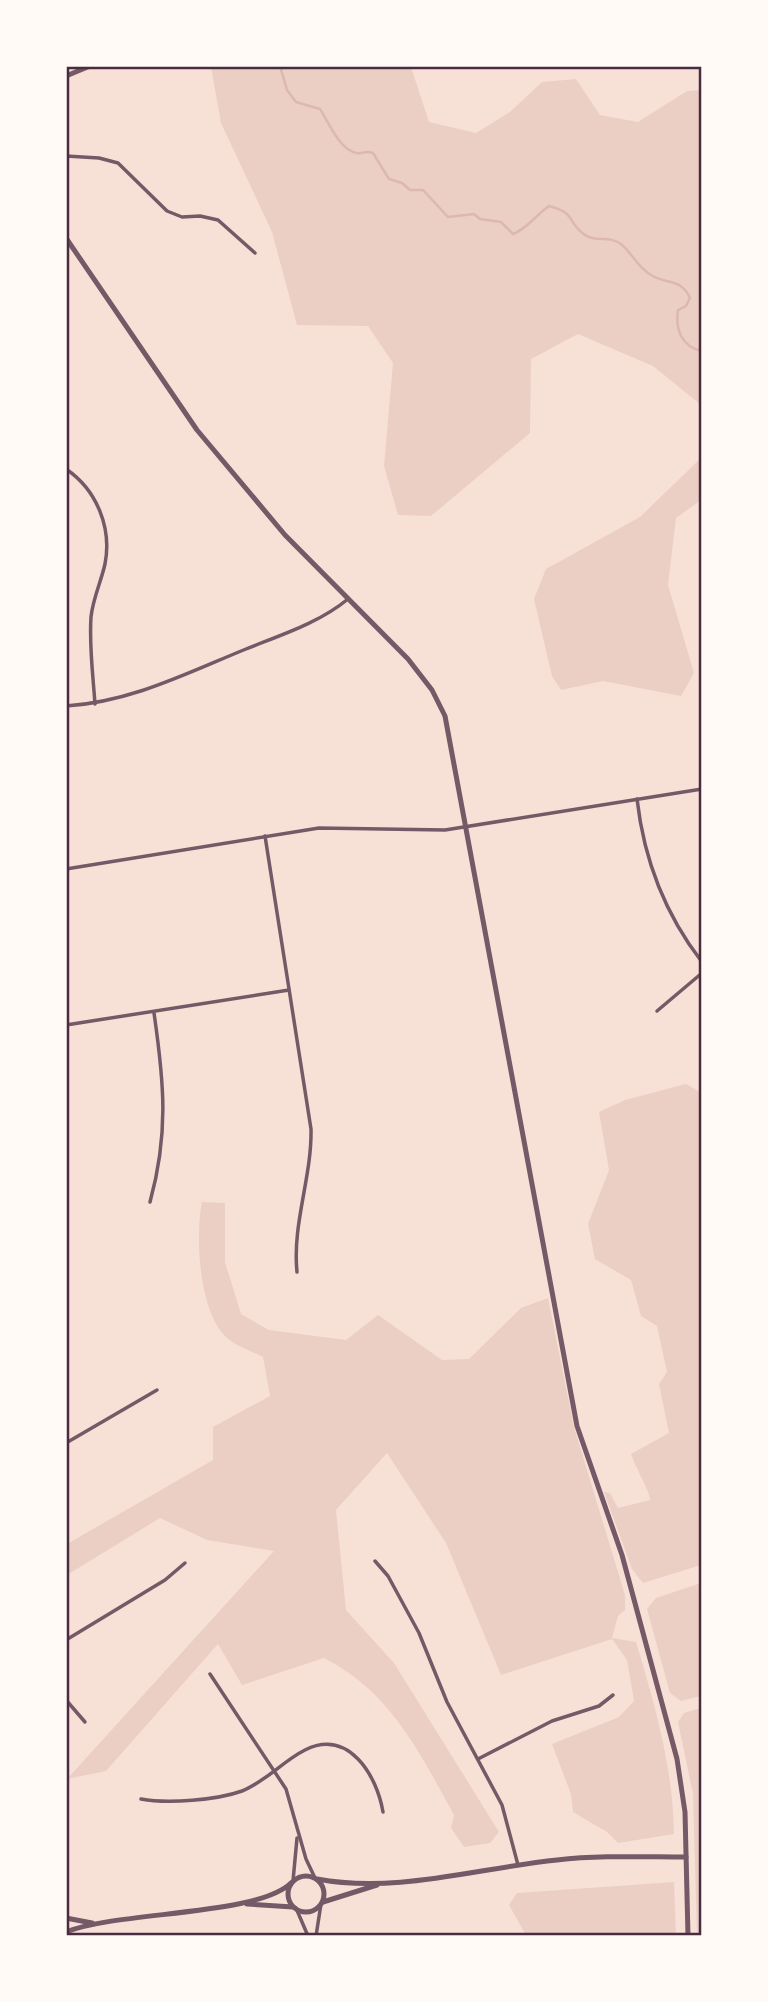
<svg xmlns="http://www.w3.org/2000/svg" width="768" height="2002" viewBox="0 0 768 2002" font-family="Lato,sans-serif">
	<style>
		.green { fill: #ebcfc5 }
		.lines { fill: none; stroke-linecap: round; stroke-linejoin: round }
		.stream { stroke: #dcb8b0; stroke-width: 2.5 }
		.minor { stroke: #755966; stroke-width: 3.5 }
		.tertiary { stroke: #755966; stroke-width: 5 }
		.neatline { fill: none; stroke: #4a2c40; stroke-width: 2.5 }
	</style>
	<rect width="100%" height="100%" fill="#f7e1d7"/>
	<!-- green -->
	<g class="green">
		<path d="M211,67h200l18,55 47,11 34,-21 32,-30 34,-3 24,36 38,7 49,-31 14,-1v315l-48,-39 -75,-32 -47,25 -1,74 -99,83 -33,-1 -14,-49 9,-103 -25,-37 -71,-1 -25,-93 -51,-109z"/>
		<path d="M701,458v42l-25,18 -8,67 26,88 -13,23 -78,-15 -42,9 -9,-14 -18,-77 12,-30 94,-52z"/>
		<path d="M686,1084l16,9 -1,472 -58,18 -11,-14 -28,-77 6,1 8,15 32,-8c0,-9 -15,-33 -19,-46l38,-21 -10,-49 8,-12 -10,-46 -16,-10 -10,-36 -36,-21 -7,-35 21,-54 -10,-58 26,-12z"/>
		<path d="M202,1202l23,1v59l16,52 28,16 77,10 32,-25 64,45 27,-1 52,-51 27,-10 26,129 51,168v15l-7,6 -6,22 24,4c19,63 37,125 38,192l-56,9 -11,-11 -34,-20 -2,-18 -19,-50 67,-27 15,-16 -7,-41 -15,-21 -111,36 -55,-132 -59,-90 -51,57 10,100 48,53 105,169 -9,11 -26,4 -13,-19 3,-13c-34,-62 -64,-124 -130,-157l-82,27 -24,-41 -112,127 -39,8 207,-228 -67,-11 -47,-22 -93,57v-31l146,-84v-33l57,-31 -7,-39c-12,-6 -30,-12 -39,-22 -25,-27 -29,-98 -22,-133z"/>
		<path d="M701,1583v113l-20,5 -11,-8 -23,-84 9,-11z"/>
		<path d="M701,1708l1,227 -5,1 -4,-142 -15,-72 6,-9z"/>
		<path d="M674,1882l2,53h-150l-17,-30 8,-12z"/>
	</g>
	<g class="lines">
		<!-- stream -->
		<path class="stream" d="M280,66l7,24 9,12 24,7c8,12 20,42 37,44 7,1 9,-3 16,0l16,26 13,4 8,7h13l25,27 26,-3 6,5 21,3 12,12c14,-5 23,-19 36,-28 28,7 18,17 36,29 11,8 25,0 36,9 12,10 16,23 30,31 16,10 30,3 39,23l-4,8 -8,4c-3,20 4,37 24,41"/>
		<!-- minor -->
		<g class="minor">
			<path d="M66,156l33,2 19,5 49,48 15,6 18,-1 18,4 37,33"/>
			<path d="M66,469c31,21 46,59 39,95 -4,18 -12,34 -14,53 -2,28 2,58 4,87"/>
			<path d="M66,706c65,-4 121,-33 180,-57 35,-14 73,-26 102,-50"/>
			<path d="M637,799c7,61 27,114 65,163"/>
			<path d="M265,836l46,293c1,48 -19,95 -14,143"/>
			<path d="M66,869l253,-41 126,2 257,-41"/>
			<path d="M657,1011l45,-38"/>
			<path d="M66,1025l223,-35"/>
			<path d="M150,1202c19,-69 14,-120 4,-189"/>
			<path d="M66,1443l91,-53"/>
			<path d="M375,1561l13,15 31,57 28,69 55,103 16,60"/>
			<path d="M66,1640l99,-60 20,-17"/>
			<path d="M210,1674l76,115 20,70 9,19"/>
			<path d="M66,1700l19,22"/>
			<path d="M478,1759l74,-38 47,-15 14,-11"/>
			<path d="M141,1799c27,5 76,1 101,-8 23,-9 41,-30 63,-41 44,-22 72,26 78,62"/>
			<path d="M293,1881l4,-43"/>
			<path d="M296,1908l12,28"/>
			<path d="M316,1936l5,-32"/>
		</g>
		<!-- tertiary -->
		<g class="tertiary">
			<path d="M66,76l24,-10"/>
			<path d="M66,238l131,192 88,105 123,124 24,31 13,26 132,710 45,129 55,204 8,53 3,124"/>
			<circle cx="306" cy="1894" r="18"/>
			<path d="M317,1879c79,15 161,-11 240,-19 43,-5 86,-3 129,-3"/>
			<path d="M323,1902l54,-17"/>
			<path d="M247,1904l46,3"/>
			<path d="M66,1918l26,5"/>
			<path d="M66,1932c52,-21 191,-16 225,-49"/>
		</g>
	</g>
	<!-- border -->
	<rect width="768" height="2002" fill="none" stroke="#fffaf5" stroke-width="136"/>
	<rect x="68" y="68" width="632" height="1866" class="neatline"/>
</svg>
